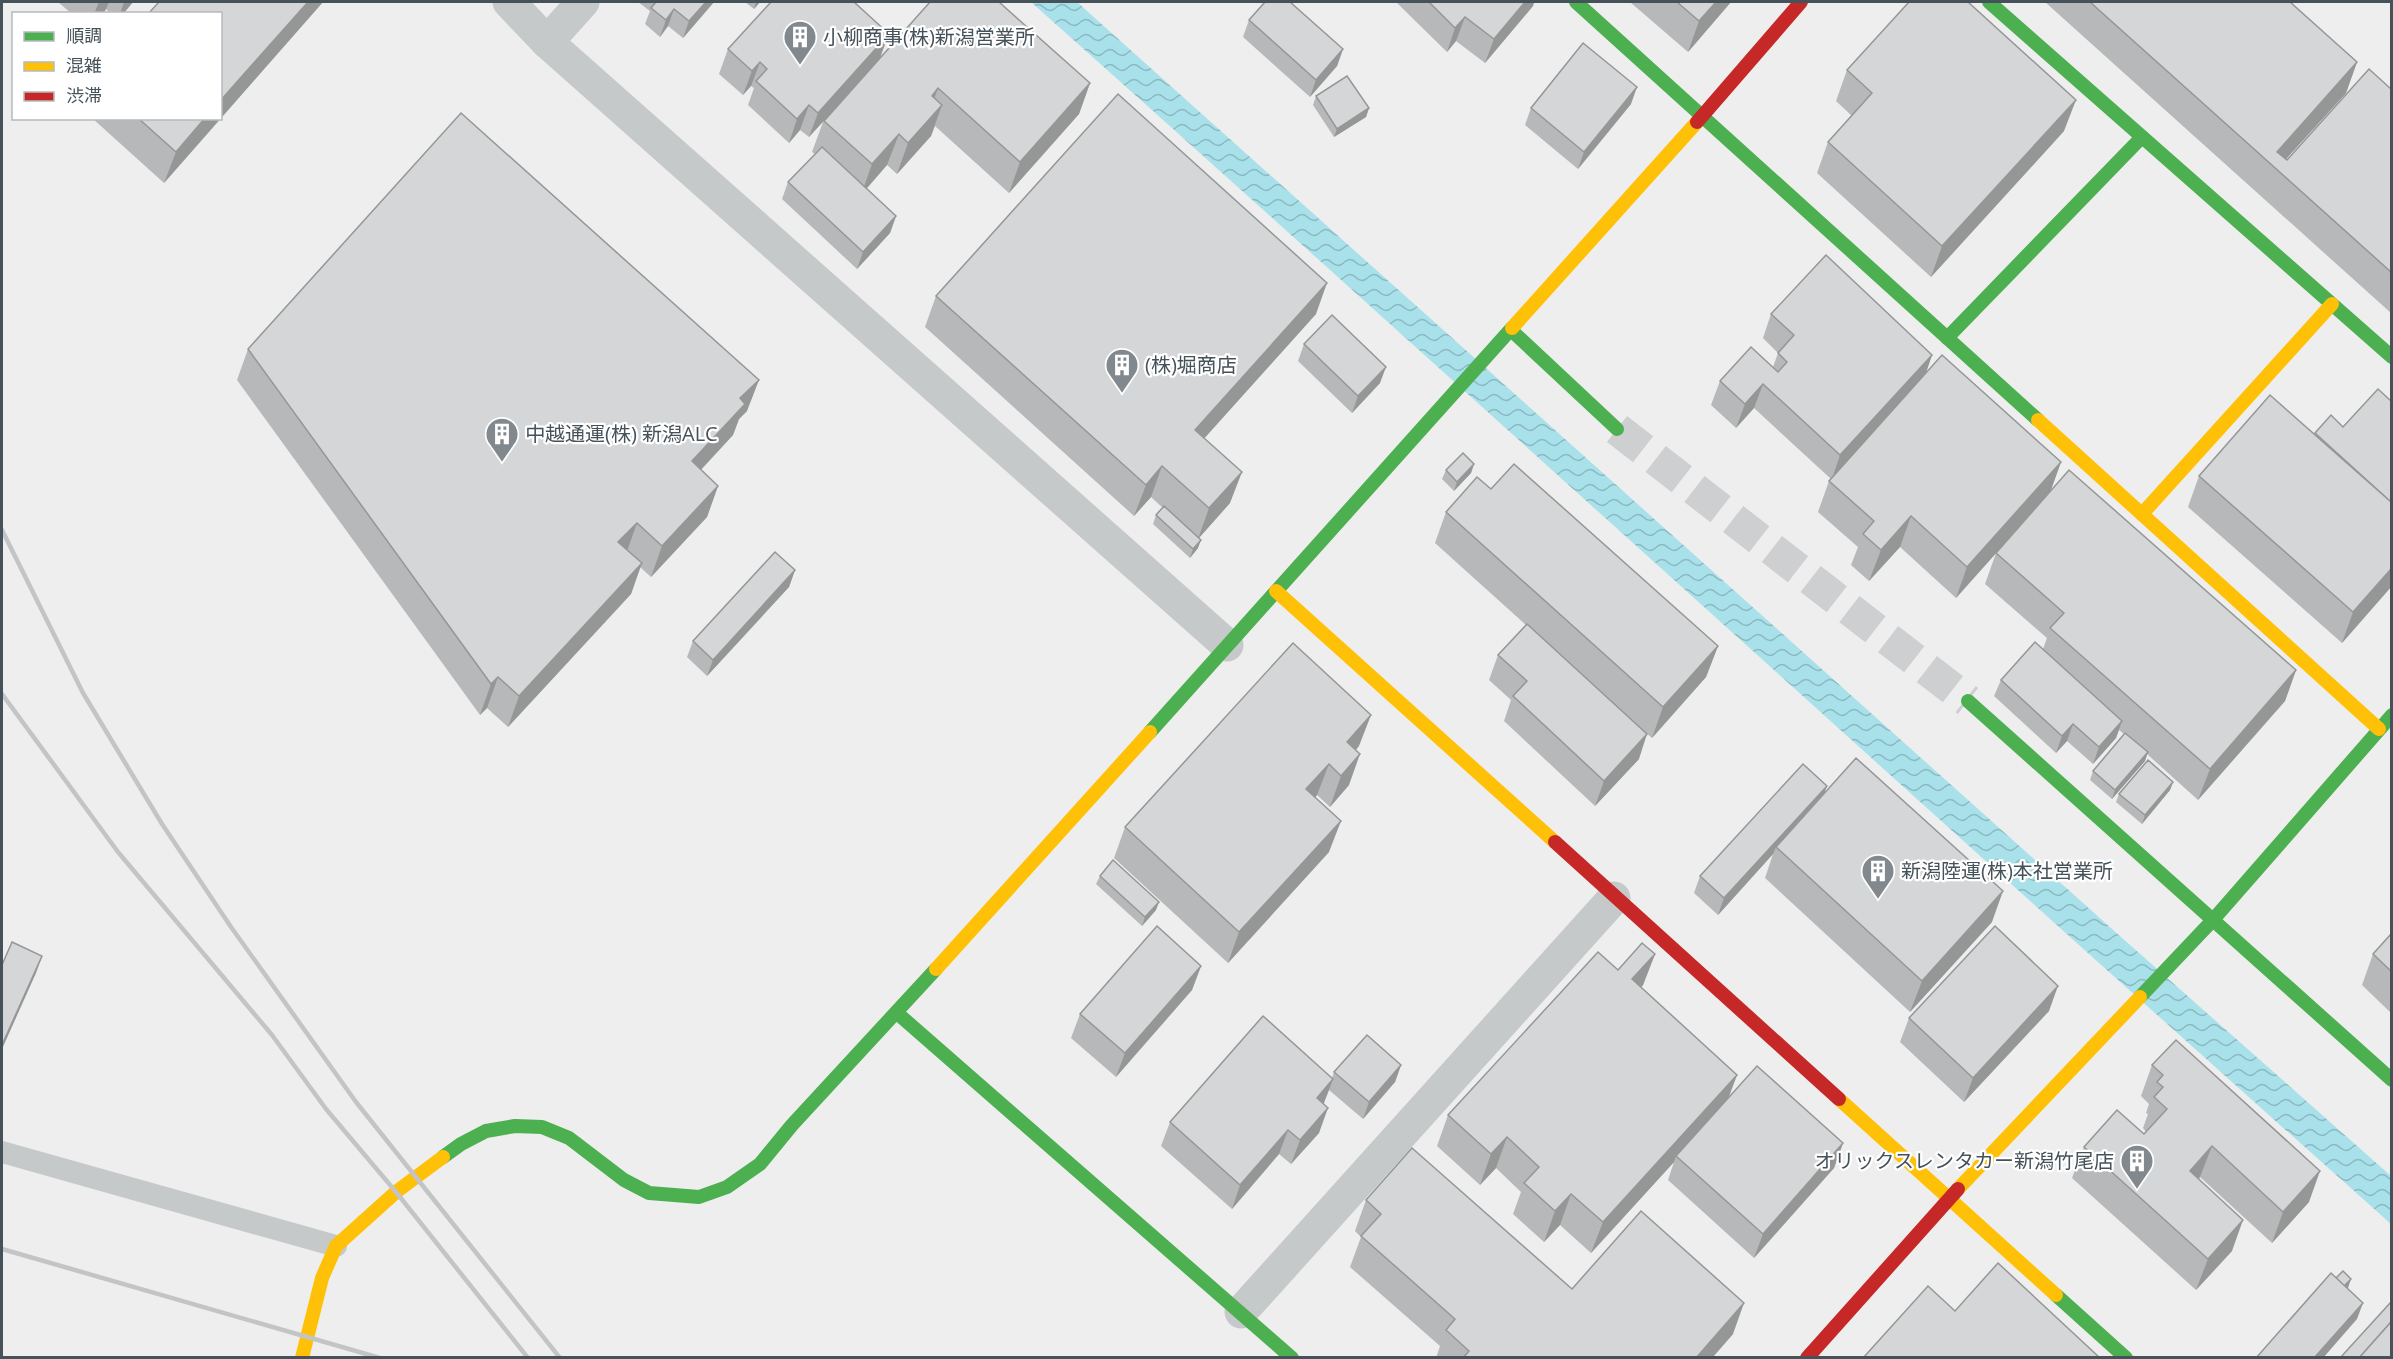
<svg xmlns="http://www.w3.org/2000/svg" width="2393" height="1359" viewBox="0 0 2393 1359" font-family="'Open Sans','Noto Sans JP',sans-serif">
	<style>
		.water { fill: url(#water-waves) }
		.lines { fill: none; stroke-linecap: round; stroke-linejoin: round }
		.secondary-tunnel { stroke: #cdcfd0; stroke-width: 33; stroke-dasharray: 33 16; stroke-linecap: butt }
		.lane { stroke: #c6c9ca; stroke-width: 22 }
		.street { stroke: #c6c9ca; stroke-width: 33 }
		.fast { stroke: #4caf50; stroke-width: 14 }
		.slow { stroke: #ffc107; stroke-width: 14 }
		.jam { stroke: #c62828; stroke-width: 14 }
		.rail { stroke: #c2c4c5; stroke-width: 4.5 }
		.wall { fill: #b7b8b9 }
		.shaded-wall { fill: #959696 }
		.building { fill: #d5d6d7; stroke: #959696; stroke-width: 1.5 }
		.labels { text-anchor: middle; stroke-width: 4.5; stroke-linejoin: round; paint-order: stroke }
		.poi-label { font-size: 20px; fill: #46525a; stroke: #fff; text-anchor: start }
	</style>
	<defs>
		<pattern id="water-waves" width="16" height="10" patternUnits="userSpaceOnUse" patternTransform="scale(1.5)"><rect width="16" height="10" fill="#a9e1ea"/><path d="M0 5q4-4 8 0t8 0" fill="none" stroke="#8bb9c1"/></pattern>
	</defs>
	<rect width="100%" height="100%" fill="#efeeee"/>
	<!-- water -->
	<path class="water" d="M1031,2h46l1044,935 270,239v48c-455,-405 -905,-816 -1360,-1222z"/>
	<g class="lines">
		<!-- secondary-tunnel -->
		<path class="secondary-tunnel" d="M1617,429l351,272"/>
		<!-- lane -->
		<path class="lane" d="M2,1152l334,94"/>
		<!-- street -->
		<g class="street">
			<path d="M509,2l38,40 680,603"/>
			<path d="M547,42l36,-40"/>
			<path d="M1241,1312l373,-414"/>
		</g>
		<!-- fast -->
		<g class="fast">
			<path d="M1576,2l462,418"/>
			<path d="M1989,2l403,355"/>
			<path d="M1511,330l106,99"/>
			<path d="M1947,338l195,-201"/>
			<path d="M1968,701l424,379"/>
			<path d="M1150,732l362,-404"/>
			<path d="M2140,997l72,-76 180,-206"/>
			<path d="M897,1013l395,345"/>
			<path d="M443,1157l18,-13 25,-13 29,-5 27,1 27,11 55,42 25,13 50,4 28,-10 33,-23 32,-39 144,-156"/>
			<path d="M2056,1295l70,63"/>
		</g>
		<!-- slow -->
		<g class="slow">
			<path d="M1512,328l185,-206"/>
			<path d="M2038,420l341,309"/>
			<path d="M2142,514l190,-210"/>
			<path d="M1276,591l279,251"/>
			<path d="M936,969l214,-237"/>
			<path d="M1839,1099l217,196"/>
			<path d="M1958,1189l182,-192"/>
			<path d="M302,1358l20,-80 14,-32 60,-54 47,-35"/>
		</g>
		<!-- jam -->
		<g class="jam">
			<path d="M1697,122l104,-120"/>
			<path d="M1555,842l284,257"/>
			<path d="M1807,1358l151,-169"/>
		</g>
		<!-- rail -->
		<g class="rail">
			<path d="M2,530l81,163 79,131 69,103 125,175 204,256"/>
			<path d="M2,694l116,158 154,183 54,74 70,83 132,166"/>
			<path d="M2,1249l378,109"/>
		</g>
	</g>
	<!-- wall -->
	<g class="wall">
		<path d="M58,2h75l-10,12h-12l-5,-5 -3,5h-31z"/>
		<path d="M159,2h164l-159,181 -72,-65h128z"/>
		<path d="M638,2h76l-31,36 -15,-12 -8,11 -15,-13 5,-13z"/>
		<path d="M745,2h15l-6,7z"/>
		<path d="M1396,2h138l-1,4 -48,57 -29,-22 -9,11z"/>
		<path d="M1630,2h101l-43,50z"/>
		<path d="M2045,2h245l67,60 -11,31 -60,66 1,1 104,-71v224z"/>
		<path d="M1249,20l94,29 -6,17 -27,31 -67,-60z"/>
		<path d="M728,49l153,7 209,27 -11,31 -70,79 -74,-67 -4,10 -34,38 -10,-9 -21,24 30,27 -6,17 -33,36 -75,-70 6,-17 27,-28 -3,-2 11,-30 -14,15 -9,-7 -11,13 -41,-38 6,-17 -3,-2 -8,9 -24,-21z"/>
		<path d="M1847,70l217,61 -133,146 -114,-104 11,-31 24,-26 -16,-15z"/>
		<path d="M1316,96l53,12 -3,9 -32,20 -21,-32z"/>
		<path d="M1631,104l-53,65 -53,-44 6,-17z"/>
		<path d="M936,296l380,18 -112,124 26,65 -31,35 -1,10 -8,10 -37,-34 3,-9 7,-7 -12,-11 -17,19 -209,-189z"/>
		<path d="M1771,314l161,41 -6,17 135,90 -11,29 246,179 -11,31 -87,99 -51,-46 -2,7 -33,38 -22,-19 3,-9 31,-37 -5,-4 -3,8 -23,26 -26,-23 -11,12 -62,-57 7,-16 42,-31 4,-11 -62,-54 11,-31 -40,45 -56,-51 -31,34 -18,-16 7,-18 -40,-35 11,-31 2,-2 -77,-71 -18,20 -25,-23 9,-24 53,-14 5,-14 -15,-15z"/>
		<path d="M1304,344l76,39 -28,30 -54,-52z"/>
		<path d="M248,349l499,62 -8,8 -6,16 -32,35 17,16 -11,31 -56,60 -11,-10 -9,27 -123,133 -21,-19 -7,7 -243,-335z"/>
		<path d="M2331,415l60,172 -49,56 -154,-136 11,-31 115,-42z"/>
		<path d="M1474,464l-3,9 -17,18 -12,-12 4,-9z"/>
		<path d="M1491,489l227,157 -12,31 -54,61 -20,-17 7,38 -44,47 -91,-85 7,-21 -22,-20 9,-25 28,-30 -91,-82 11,-31z"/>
		<path d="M795,570l-6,17 -82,89 -20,-19 6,-16z"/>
		<path d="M1359,746l-3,4 -7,35 -19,22 -13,-12 -2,3 14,54 -101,111 -114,-105 11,-31z"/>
		<path d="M2173,782l-3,8 -28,34 -26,-22 3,-8z"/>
		<path d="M1824,794l168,128 -82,90 -145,-134 8,-24 -55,61 -24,-22 6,-17z"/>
		<path d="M1100,876l56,34 -14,16 -46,-42z"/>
		<path d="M2391,934v79l-29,-28 11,-31z"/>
		<path d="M1655,954l-12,31 -2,3 96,87 -8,22 114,46 -9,25 -80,90 -86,-78 6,-18 -83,91 -31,-28 -16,17 -31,-28 8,-22 -25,-24 -16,17 -43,-39 11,-31 170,-145z"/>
		<path d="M1201,966l-9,24 -76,87 -45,-39 9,-24z"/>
		<path d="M2049,1011l-85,91 -64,-60 9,-24z"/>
		<path d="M1401,1065l-6,17 -32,37 -34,-29 -6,14 -4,29 -28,31 -12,-10 -47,55 -71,-63 9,-24 162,-44 2,-6z"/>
		<path d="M2152,1065l157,137 -37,41 -72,-66 -1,2 33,72 -36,39 -124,-112 12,-31 60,-13 2,-2 -3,-4 5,-14 -2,-1 3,-9 -8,-8z"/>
		<path d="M1366,1200l206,89 161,45 -21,24h-276l4,-12 -90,-79 11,-30 -6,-6z"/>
	</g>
	<!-- shaded-wall -->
	<g class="shaded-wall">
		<path d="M99,2h10l-3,7 -3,5h-9z"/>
		<path d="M124,2h9l-10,12h-3z"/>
		<path d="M308,2h15l-159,181 12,-31 29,-34h15v-17z"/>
		<path d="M706,2h8l-31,36 6,-17z"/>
		<path d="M756,2h4l-6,7z"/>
		<path d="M1525,2h9l-1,4 -48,57 9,-24z"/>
		<path d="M1716,2h15l-43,50 11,-31z"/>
		<path d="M674,9l-6,17 -8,11 6,-17z"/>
		<path d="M1465,17l-9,24 -9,11 8,-24z"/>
		<path d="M889,34l-9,24 -71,79 9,-24z"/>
		<path d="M1343,49l-6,17 -27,31 6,-17z"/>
		<path d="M760,62l-9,24 -8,9 9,-24z"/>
		<path d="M2357,62l-11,31 -69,76v-17z"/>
		<path d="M1090,83l-11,31 -70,79 11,-31z"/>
		<path d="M1637,87l-6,17 -53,65 6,-17z"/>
		<path d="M938,88l-11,31 5,-23z"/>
		<path d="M2076,100l-12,31 -133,146 11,-31z"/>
		<path d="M809,105l-9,25 -11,13 8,-24z"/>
		<path d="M942,105l-11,31 -34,38 11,-31z"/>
		<path d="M1369,108l-3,9 -32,20 3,-8z"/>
		<path d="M899,134l-12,31 -26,30 11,-31z"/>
		<path d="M896,216l-6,17 -33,36 6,-17z"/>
		<path d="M1327,283l-11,31 -132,147 11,-31z"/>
		<path d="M1932,355l-8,24 -92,100 8,-24z"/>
		<path d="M1386,367l-6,16 -28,30 6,-17z"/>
		<path d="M759,380l-12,31 -8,8 -6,16 -53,57 12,-31 48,-63z"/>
		<path d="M1763,384l-9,24 -18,20 9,-24z"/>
		<path d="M2061,462l-11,31 -94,105 11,-31z"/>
		<path d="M1474,464l-3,9 -17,18 3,-9z"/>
		<path d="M1162,466l-11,31 -17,19 12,-31z"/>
		<path d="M1242,472l-12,31 -32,36 11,-31z"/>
		<path d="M718,486l-11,31 -56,60 11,-31z"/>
		<path d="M1911,516l-11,31 -31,34 12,-31z"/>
		<path d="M637,523l-11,31 -8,-12z"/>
		<path d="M1201,540l-3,8 -8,10 3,-9z"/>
		<path d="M642,563l-11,31 -123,133 11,-31z"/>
		<path d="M2391,569v18l-49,56 11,-31z"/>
		<path d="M795,570l-6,17 -82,89 6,-16z"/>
		<path d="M1718,646l-12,31 -54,61 11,-31z"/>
		<path d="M2296,670l-11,31 -87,99 12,-31z"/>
		<path d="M498,677l-11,31 -7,7 11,-31z"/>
		<path d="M1371,715l-12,31 -23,26 11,-30z"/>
		<path d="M2122,721l-6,17 -23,26 6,-17z"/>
		<path d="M2073,724l-6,17 -11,12 6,-17z"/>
		<path d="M1647,734l-8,25 -44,47 9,-25z"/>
		<path d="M2148,752l-3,9 -33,38 3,-9z"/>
		<path d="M1360,754l-11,31 -19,22 11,-31z"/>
		<path d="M1329,764l-12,31 -22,25 11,-31z"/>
		<path d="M2173,782l-3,8 -28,34 3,-9z"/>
		<path d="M1827,786l-6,17 -45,44 -3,7 -55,61 6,-17z"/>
		<path d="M1341,821l-12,31 -101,111 11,-31z"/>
		<path d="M2003,891l-11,31 -82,90 12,-31z"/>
		<path d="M1159,902l-3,8 -14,16 3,-9z"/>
		<path d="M1655,954l-12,31 -22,25 11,-31z"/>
		<path d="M42,956l-6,17 -34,76v-4z"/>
		<path d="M1201,966l-9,24 -76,87 9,-24z"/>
		<path d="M2058,986l-9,25 -85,91 9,-24z"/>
		<path d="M1401,1065l-6,17 -32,37 6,-17z"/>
		<path d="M1737,1075l-12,31 -49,50 -2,6 -83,91 12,-31z"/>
		<path d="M1333,1079l-9,24 -16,19 9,-24z"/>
		<path d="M1328,1108l-9,25 -28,31 9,-24z"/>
		<path d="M1288,1130l-9,24 -47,55 8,-24z"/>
		<path d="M1507,1137l-11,31 -16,17 11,-31z"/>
		<path d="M1843,1143l-9,25 -80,90 9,-24z"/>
		<path d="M2212,1146l-12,31 -22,25 12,-31z"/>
		<path d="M2320,1171l-11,31 -37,41 11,-31z"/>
		<path d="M1571,1194l-11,31 -16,17 11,-31z"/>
		<path d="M2243,1220l-11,31 -36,39 12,-31z"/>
		<path d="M2351,1279l-3,9 -8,7 3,-8z"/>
		<path d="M1744,1303l-11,31 -21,24h-16z"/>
		<path d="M2363,1303l-6,16 -34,39h-9z"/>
	</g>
	<!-- building -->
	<g class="building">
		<path d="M159,2h149l-88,99v-87h-72z"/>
		<path d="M656,2h50l-17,19 -15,-12 -8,11 -15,-12z"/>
		<path d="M771,2h83l35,32 -71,79 -9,-8 -12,14 -41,-38 11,-12 -7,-7 -8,9 -24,-22z"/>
		<path d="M930,2h69l91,81 -70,79 -82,-74 -6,8 10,9 -34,38 -9,-9 -27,30 -48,-43z"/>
		<path d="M1265,2h25l53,47 -27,31 -67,-60z"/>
		<path d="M1429,2h96l-31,37 -29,-22 -10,11z"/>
		<path d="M1677,2h39l-17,19z"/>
		<path d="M1909,2h59l108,98 -134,146 -114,-104 44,-49 -25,-23z"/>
		<path d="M2090,2h200l67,60 -80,90 10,8 82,-91 22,20v183z"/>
		<path d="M1583,43l54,44 -53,65 -53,-44z"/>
		<path d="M1347,76l22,32 -32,21 -21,-33z"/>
		<path d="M1118,94l209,189 -132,147 47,42 -33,36 -47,-42 -16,19 -210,-189z"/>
		<path d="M461,113l298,267 -19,18 5,6 -53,57 26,25 -56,60 -25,-23 -19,19 24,21 -123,133 -21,-19 -7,7 -243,-335z"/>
		<path d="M138,118h67l-29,34z"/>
		<path d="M822,147l74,69 -33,36 -75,-70z"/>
		<path d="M1826,255l106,100 -92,100 -77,-71 -18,20 -25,-23 31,-34 27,25 9,-10 -9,-9 16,-18 -23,-21z"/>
		<path d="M1332,315l54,52 -28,29 -54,-52z"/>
		<path d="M1942,355l119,107 -94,105 -56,-51 -30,34 -18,-16 11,-13 -45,-40z"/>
		<path d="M2378,389l13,12v101l-76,-69 16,-18 12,12z"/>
		<path d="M2270,395l121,107v67l-38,43 -154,-136z"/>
		<path d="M1463,453l11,11 -17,18 -11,-12z"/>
		<path d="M1514,464l204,182 -55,61 -217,-195 31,-35 14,12z"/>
		<path d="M2069,470l227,200 -86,99 -160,-141 14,-15 -68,-60z"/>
		<path d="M1164,506l37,34 -8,9 -37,-34z"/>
		<path d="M775,552l20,18 -82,90 -20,-19z"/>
		<path d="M1527,624l120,110 -43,47 -91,-85 14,-15 -29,-26z"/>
		<path d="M2035,642l87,79 -23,26 -26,-23 -11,12 -61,-56z"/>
		<path d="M1293,643l78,72 -24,27 13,12 -19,22 -12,-12 -23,25 35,32 -102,111 -114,-105z"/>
		<path d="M2125,733l23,19 -33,38 -22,-19z"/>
		<path d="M1856,758l147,133 -81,90 -146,-134z"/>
		<path d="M2148,760l25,22 -28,33 -26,-21z"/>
		<path d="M1803,764l24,22 -103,112 -24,-22z"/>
		<path d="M1113,860l46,42 -14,15 -45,-41z"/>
		<path d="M1157,926l44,40 -76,87 -45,-39z"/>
		<path d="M1995,926l63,60 -85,92 -64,-60z"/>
		<path d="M2391,934v37l-18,-17z"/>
		<path d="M12,942l30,14 -40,89v-80z"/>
		<path d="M1642,943l13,11 -23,25 105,96 -134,147 -32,-28 -16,17 -31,-28 15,-16 -32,-30 -16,17 -43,-39 150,-163 20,18z"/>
		<path d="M1263,1016l70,63 -16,19 11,10 -28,32 -12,-10 -48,55 -70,-63z"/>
		<path d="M1367,1035l34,30 -32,37 -35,-30z"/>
		<path d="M2176,1040l144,131 -37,41 -71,-66 -22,25 53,49 -35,39 -124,-112 33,-37 27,24 23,-25 -13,-12 9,-10 -6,-5 6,-7 -11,-10z"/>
		<path d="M1757,1066l86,77 -80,91 -87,-78z"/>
		<path d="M1412,1148l160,141 69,-78 103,92 -48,55h-233l6,-7 -23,-21 9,-11 -94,-83 20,-22 -15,-14z"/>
		<path d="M1998,1263l102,95h-237l65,-72 27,25z"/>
		<path d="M2343,1271l8,8 -7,7 -8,-8z"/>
		<path d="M2331,1273l32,30 -49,55h-58z"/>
		<path d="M2391,1302v20l-32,36h-19z"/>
		<path d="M2391,1322v36h-32z"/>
	</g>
	<!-- icons -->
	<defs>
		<g id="building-pin" transform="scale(1.725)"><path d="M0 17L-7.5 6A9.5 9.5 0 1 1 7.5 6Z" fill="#81898e" stroke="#fff"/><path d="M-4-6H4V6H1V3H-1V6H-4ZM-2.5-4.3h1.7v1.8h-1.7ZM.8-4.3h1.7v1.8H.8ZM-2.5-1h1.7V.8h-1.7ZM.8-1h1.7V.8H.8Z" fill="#fff"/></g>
	</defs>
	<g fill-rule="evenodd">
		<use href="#building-pin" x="800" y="37"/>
		<use href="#building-pin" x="1122" y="365"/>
		<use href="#building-pin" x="502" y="434"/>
		<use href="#building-pin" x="1878" y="871"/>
		<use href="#building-pin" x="2137" y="1161"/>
	</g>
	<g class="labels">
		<!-- poi labels -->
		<g class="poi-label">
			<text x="823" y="44">小柳商事(株)新潟営業所</text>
			<text x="1145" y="372">(株)堀商店</text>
			<text x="525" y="441">中越通運(株) 新潟ALC</text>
			<text x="1901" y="878">新潟陸運(株)本社営業所</text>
			<text x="2114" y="1168" text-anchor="end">オリックスレンタカー新潟竹尾店</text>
		</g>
	</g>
	<!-- border -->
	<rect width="2393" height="1359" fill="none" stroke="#46525a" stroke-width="6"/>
	<!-- legend -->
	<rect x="12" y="12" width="210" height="108" fill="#ffffff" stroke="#b5babd" stroke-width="1.5"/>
	<rect x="24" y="32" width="30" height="9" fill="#4caf50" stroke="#b5babd" stroke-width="1.5"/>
	<text x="66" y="42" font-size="18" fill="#46525a">順調</text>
	<rect x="24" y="62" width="30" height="9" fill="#ffc107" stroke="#b5babd" stroke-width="1.5"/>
	<text x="66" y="72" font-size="18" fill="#46525a">混雑</text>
	<rect x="24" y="92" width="30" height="9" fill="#c62828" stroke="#b5babd" stroke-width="1.5"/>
	<text x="66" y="102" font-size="18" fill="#46525a">渋滞</text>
</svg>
